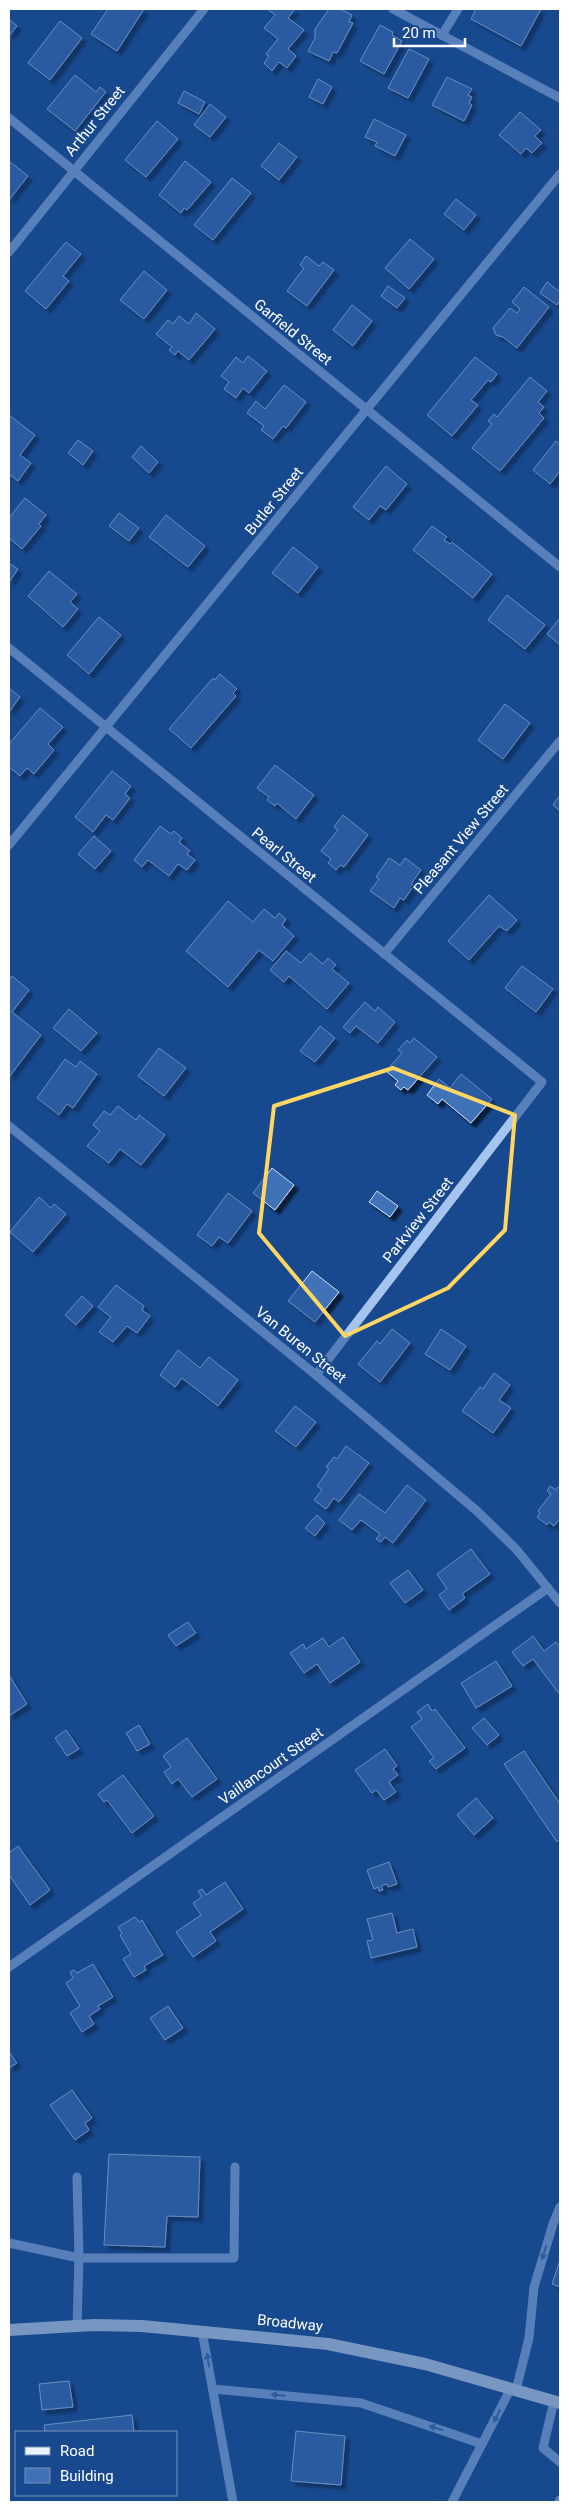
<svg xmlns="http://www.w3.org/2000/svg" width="569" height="2511" viewBox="0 0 569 2511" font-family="Roboto,sans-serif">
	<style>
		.building { fill: #4172b7; stroke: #cbdffb; filter: url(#shadow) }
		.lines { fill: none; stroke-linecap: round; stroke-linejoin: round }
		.minor { stroke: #a5c4ef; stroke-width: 9 }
		.major { stroke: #ecf3ff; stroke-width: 12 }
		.oneway { fill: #4974b0 }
		.marked { fill: none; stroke: #ffd662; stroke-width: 4; stroke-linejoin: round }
		.labels { text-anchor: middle; stroke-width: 4; stroke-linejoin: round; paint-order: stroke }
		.street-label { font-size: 15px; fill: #fff; stroke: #18498e }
	</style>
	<defs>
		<filter id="shadow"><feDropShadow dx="4.5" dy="4.5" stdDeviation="1" flood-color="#0009"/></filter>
	</defs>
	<rect width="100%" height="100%" fill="#18498e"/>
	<!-- building -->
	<g class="building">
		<path d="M108,9h36l-27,42 -26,-17z"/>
		<path d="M267,9h28l-7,9 16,12 -16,19 8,7 -9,12 -8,-6 -7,9 -8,-8 5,-7 -3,-2 12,-15 -14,-11 11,-13z"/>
		<path d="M329,9h11l12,6 -3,7 4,1 -16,30 -4,-1 -4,9 -21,-10 7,-13v-9z"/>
		<path d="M476,9h65l-20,37 -50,-27z"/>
		<path d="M9,19l8,7 -8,10z"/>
		<path d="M60,21l22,17 -32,42 -22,-17z"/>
		<path d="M380,25l13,7 -1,3 10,6 -18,33 -24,-13z"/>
		<path d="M409,49l20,10 -21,39 -20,-10z"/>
		<path d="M75,75l21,17 4,-5 6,5 -31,39 -28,-22z"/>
		<path d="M447,77l25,12 -4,6 4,2 -3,6 3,2 -8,16 -32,-16z"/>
		<path d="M318,79l14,8 -9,17 -14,-7z"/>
		<path d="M184,91l21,11 -6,12 -21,-11z"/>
		<path d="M210,104l16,13 -16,20 -16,-12z"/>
		<path d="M520,112l21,18 -6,6 7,7 -10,10 -6,-5 -5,6 -22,-19z"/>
		<path d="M374,119l32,16 -11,21 -20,-10 2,-4 -12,-5z"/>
		<path d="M157,121l21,18 -32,38 -21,-17z"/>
		<path d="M279,143l18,14 -18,23 -18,-14z"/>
		<path d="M9,161l19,15 -19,24z"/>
		<path d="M185,161l26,21 -24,28 -3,-2 -3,5 -22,-18z"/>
		<path d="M232,178l19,15 -38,47 -19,-15z"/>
		<path d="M456,199l20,16 -12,15 -20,-16z"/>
		<path d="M410,239l24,20 -25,30 -24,-21z"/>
		<path d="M66,242l15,12 -18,22 6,5 -23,28 -21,-18z"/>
		<path d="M306,256l13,10 4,-4 11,8 -27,36 -20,-15 17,-23 -4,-3z"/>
		<path d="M144,271l23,19 -23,29 -24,-19z"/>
		<path d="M547,282l13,10v8l-3,5 -17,-12z"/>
		<path d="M388,286l17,12 -8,10 -16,-12z"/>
		<path d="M524,287l25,20 -32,41 -14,-11 -7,-2 -3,-7 17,-20 7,5 3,-4 -8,-7z"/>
		<path d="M352,305l20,16 -19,25 -20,-16z"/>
		<path d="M196,313l19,16 -26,31 -11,-9 -3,4 -6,-5 3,-3 -16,-13 12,-14 5,4 6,-8 10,8z"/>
		<path d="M248,356l19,15 -18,22 -6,-5 -7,10 -12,-9 5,-7 -8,-6 15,-19 7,6z"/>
		<path d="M475,357l22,17 -6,8 -3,-2 -17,20 7,5 -26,31 -25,-21z"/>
		<path d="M530,377l17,14 -9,11 6,5 -5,6 5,5 -44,53 -28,-23 20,-24 -4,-3 6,-7 3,3z"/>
		<path d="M284,385l22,17 -20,26 -3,-2 -10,13 -12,-9 3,-4 -17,-13 9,-12 9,8z"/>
		<path d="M9,415l26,20 -15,20 11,8 -13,18 -9,-7z"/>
		<path d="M78,440l15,11 -10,14 -15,-12z"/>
		<path d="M556,441l4,3v27l-10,13 -17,-14z"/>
		<path d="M141,446l17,16 -9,11 -17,-16z"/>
		<path d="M386,466l21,18 -21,26 -6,-4 -11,14 -16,-13z"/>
		<path d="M25,498l21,17 -7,9 2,2 -19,23 -13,-11v-20z"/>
		<path d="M119,513l20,15 -10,13 -20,-15z"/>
		<path d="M166,515l39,31 -17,21 -39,-30z"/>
		<path d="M432,526l15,11 -3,3 6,4 2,-2 40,32 -19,24 -60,-48z"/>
		<path d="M293,547l25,20 -20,26 -26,-20z"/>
		<path d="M9,563l9,6 -9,13z"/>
		<path d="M49,571l28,23 -7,8 8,7 -15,18 -35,-31z"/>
		<path d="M507,595l38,30 -20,24 -37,-29z"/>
		<path d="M99,617l22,18 -32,39 -22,-19z"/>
		<path d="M560,618v27l-13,-11z"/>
		<path d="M220,674l17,15 -4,4 3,3 -45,52 -22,-19 44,-51 2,2z"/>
		<path d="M9,688l11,9 -11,15z"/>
		<path d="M505,704l25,19 -27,36 -25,-19z"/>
		<path d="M40,708l23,19 -15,17 6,6 -20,24 -7,-6 -7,8 -11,-9v-23z"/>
		<path d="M275,765l39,30 -18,24 -19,-16 -2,3 -8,-6 2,-3 -12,-9z"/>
		<path d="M112,771l19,15 -6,8 5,4 -17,22 -7,-5 -13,17 -18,-15z"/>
		<path d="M560,795v16l-7,-6z"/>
		<path d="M343,815l25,20 -24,32 -3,-2 -5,5 -8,-7 3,-4 -10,-8 17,-21 -4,-3z"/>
		<path d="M160,826l11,8 3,-3 8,7 -3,4 11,9 -3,3 8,6 -8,10 -9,-6 -9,12 -21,-16 -6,7 -8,-7z"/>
		<path d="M94,836l17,15 -16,18 -17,-15z"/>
		<path d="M389,858l11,7 5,-7 16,12 -10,14 3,1 -10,15 -4,-2 -6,10 -24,-17 9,-12 -3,-2z"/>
		<path d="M489,895l28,25 -10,11 -8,-5 -30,34 -21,-19z"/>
		<path d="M228,901l25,21 11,-13 11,9 4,-5 7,6 -4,6 12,11 -21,25 -14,-11 -31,37 -42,-36z"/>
		<path d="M286,951l15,12 9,-10 13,11 5,-6 8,7 -4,4 17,14 -22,26 -38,-33 -5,6 -14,-12z"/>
		<path d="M522,966l31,23 -17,23 -31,-24z"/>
		<path d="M12,976l17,14 -17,22 29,23 -32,42v-97z"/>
		<path d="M365,1002l10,9 3,-4 17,15 -17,21 -22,-17 -6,7 -7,-6z"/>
		<path d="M69,1009l28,24 -16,18 -28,-23z"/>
		<path d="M320,1026l15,12 -20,24 -15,-11z"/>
		<path d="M414,1038l23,19 -29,33 -4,-3 -3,3 -6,-5 3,-4 -12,-10 16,-18 -4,-3 9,-10 3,3z"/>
		<path d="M159,1048l27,20 -22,28 -26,-20z"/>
		<path d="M65,1059l11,8 4,-6 17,13 -24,34 -6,-4 -8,11 -22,-17z"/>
		<path d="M461,1074l31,25 -21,24 -29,-24 -4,5 -11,-9 12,-16 11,9z"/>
		<path d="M118,1106l18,14 3,-5 26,20 -24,30 -21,-16 -11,14 -22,-17 13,-15 -7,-6 11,-14 6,4z"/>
		<path d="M272,1168l22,17 -19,25 -22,-17z"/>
		<path d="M377,1191l21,15 -8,11 -21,-15z"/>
		<path d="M228,1193l24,18 -24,32 -9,-6 -7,9 -15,-11z"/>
		<path d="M39,1197l12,11 3,-4 12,10 -33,38 -23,-20z"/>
		<path d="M312,1271l27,21 -24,30 -27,-21z"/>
		<path d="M116,1285l28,21 -2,4 8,6 -13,17 -10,-7 -14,16 -14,-10 12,-15 -13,-10z"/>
		<path d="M82,1296l11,10 -17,19 -11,-10z"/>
		<path d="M392,1329l18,14 -30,39 -22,-18 19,-23 3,3z"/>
		<path d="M441,1329l25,17 -16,24 -25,-16z"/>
		<path d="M178,1350l22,18 9,-11 29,23 -20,26 -36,-28 -7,9 -15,-12z"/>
		<path d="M494,1373l16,12 -11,15 12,8 -18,25 -31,-22 18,-24 3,2z"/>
		<path d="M295,1406l21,16 -20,25 -21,-16z"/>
		<path d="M346,1446l23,17 -30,39 -5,-4 -8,11 -12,-9 8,-10 -5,-4 12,-17 -3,-2 8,-10 3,2z"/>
		<path d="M407,1485l19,15 -33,43 -8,-6 -4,5 -5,-3 4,-5 -19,-14 -9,10 -13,-10 20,-26 26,19z"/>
		<path d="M550,1486l6,4 2,-3 2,2v30l-6,7 -5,-4 -2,3 -10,-8 3,-4 -2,-2 13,-17 -4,-3z"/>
		<path d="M317,1515l8,8 -10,13 -10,-8z"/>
		<path d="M471,1549l19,25 -28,20 3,4 -16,12 -10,-15 8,-6 -10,-15z"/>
		<path d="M408,1570l15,20 -18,13 -15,-20z"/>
		<path d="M188,1622l8,11 -20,13 -8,-11z"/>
		<path d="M533,1636l11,15 12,-9 4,5v48l-27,-36 -10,7 -11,-14z"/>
		<path d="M343,1637l17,25 -30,21 -13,-19 -13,9 -14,-20 13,-9 3,5 17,-11 6,9z"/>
		<path d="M496,1661l16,25 -36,22 -15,-25z"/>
		<path d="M9,1675l18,29 -18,12z"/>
		<path d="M428,1704l4,7 3,-2 30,39 -29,21 -7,-8 5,-3 -23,-31 11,-8 -5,-7z"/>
		<path d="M484,1718l15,17 -12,10 -15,-17z"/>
		<path d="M139,1725l11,19 -13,7 -11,-18z"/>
		<path d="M66,1730l13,19 -12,7 -12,-18z"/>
		<path d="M187,1738l30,41 -25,18 -14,-18 -6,5 -8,-12 7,-5 -8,-11z"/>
		<path d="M385,1749l12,17 -4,3 5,6 -9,7 7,10 -12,8 -8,-10 -4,3 -17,-23z"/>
		<path d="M524,1751l36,53v35l-3,3 -53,-78z"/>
		<path d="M123,1775l31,41 -22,17 -25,-33 -3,2 -6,-8z"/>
		<path d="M476,1798l17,20 -19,17 -17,-20z"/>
		<path d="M18,1846l32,44 -20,15 -21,-30v-22z"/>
		<path d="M389,1862l8,22 -9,3 -1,-3 -6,2 2,4 -4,1 -1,-4 -4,2 -7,-19z"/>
		<path d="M225,1882l18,27 -33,23 6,9 -23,16 -17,-25 25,-17 -8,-12 9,-6 -4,-6 4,-2 4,6z"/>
		<path d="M392,1913l5,20 16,-4 4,18 -46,11 -4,-17 6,-1 -6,-21z"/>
		<path d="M135,1917l4,5 3,-2 21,35 -19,11 2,4 -12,7 -11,-18 8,-5 -11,-19 2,-2 -4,-6z"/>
		<path d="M93,1964l20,33 -15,9 2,3 -11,7 5,8 -12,8 -12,-19 10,-7 -14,-23 7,-5 -3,-6 4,-2 3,3z"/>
		<path d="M168,2006l15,22 -18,12 -15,-22z"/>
		<path d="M9,2052l8,11 -8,5z"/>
		<path d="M72,2090l20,28 -7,5 4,7 -14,10 -25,-35z"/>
		<path d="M109,2154l91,3 -2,60 -31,-1 -2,31 -61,-2z"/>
		<path d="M560,2260v27l-8,-3z"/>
		<path d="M69,2381l4,26 -31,3 -3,-26z"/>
		<path d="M132,2415l2,17h-89l-1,-7z"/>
		<path d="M296,2431l49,5 -4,49 -50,-4z"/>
	</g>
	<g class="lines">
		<!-- minor -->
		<g class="minor">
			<path d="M393,9l167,89"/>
			<path d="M442,35l16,-26"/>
			<path d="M9,118l551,449"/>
			<path d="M9,252l195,-243"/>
			<path d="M9,648l533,434 -226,293"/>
			<path d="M9,845l551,-671"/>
			<path d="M384,954l176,-213"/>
			<path d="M9,1126l307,249 161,136 39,38 44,54"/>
			<path d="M9,1967l539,-379"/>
			<path d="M9,2243l70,15 -2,-81"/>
			<path d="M77,2326l2,-68h155l1,-91"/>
			<path d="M202,2331l31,171"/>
			<path d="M213,2389l148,14 121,41"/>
			<path d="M516,2390l13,-52 5,-51 19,-63 7,-17"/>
			<path d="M554,2401l-11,47 17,14"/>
			<path d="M452,2502l59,-114"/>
			<path d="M559,2502l1,-2"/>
		</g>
		<!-- major -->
		<path class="major" d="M9,2330l85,-5 48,1 186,18 97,20 135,39"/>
	</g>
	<!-- one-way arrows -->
	<defs><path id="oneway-solid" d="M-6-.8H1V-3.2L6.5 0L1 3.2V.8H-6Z" transform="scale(1.25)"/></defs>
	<g class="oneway">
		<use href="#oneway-solid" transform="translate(544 2253) rotate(107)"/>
		<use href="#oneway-solid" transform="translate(208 2360) rotate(-100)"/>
		<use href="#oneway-solid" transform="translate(278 2395) rotate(-175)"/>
		<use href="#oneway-solid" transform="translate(497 2416) rotate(117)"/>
		<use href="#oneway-solid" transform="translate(436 2428) rotate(-162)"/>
	</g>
	<!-- marked area -->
	<path d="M0 0H569V2511H0ZM393,1068l122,47 -10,115 -57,58 -103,48 -86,-103 15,-127z" fill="#18498e" fill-opacity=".55" fill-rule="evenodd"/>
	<path class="marked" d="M393,1068l122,47 -10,115 -57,58 -103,48 -86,-103 15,-127z"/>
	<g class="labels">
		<!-- street labels -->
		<g class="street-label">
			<text transform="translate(95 121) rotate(-51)" y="5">Arthur Street</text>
			<text transform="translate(293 332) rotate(39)" y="5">Garfield Street</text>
			<text transform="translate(274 501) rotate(-51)" y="5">Butler Street</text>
			<text transform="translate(461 839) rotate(-50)" y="5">Pleasant View Street</text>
			<text transform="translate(284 855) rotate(39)" y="5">Pearl Street</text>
			<text transform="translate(418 1220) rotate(-52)" y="5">Parkview Street</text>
			<text transform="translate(301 1345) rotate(39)" y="5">Van Buren Street</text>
			<text transform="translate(271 1766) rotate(-35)" y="5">Vaillancourt Street</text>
			<text transform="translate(290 2323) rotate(6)" y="5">Broadway</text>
		</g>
	</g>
	<!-- border -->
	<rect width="569" height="2511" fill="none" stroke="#ffffff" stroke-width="20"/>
	<!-- legend -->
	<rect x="15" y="2431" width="162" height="65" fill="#18498e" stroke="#7492bb"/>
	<rect x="25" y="2447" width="25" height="8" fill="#ecf3ff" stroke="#7492bb"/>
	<text x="60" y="2456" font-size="15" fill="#ffffff">Road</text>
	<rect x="25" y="2468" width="25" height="15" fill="#4172b7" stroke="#7492bb"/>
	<text x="60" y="2481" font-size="15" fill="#ffffff">Building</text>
	<!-- scale -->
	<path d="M394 38v8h71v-8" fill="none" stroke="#ffffff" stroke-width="2.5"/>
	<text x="402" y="38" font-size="15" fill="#ffffff" stroke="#18498e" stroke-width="4" paint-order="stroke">20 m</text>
</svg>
